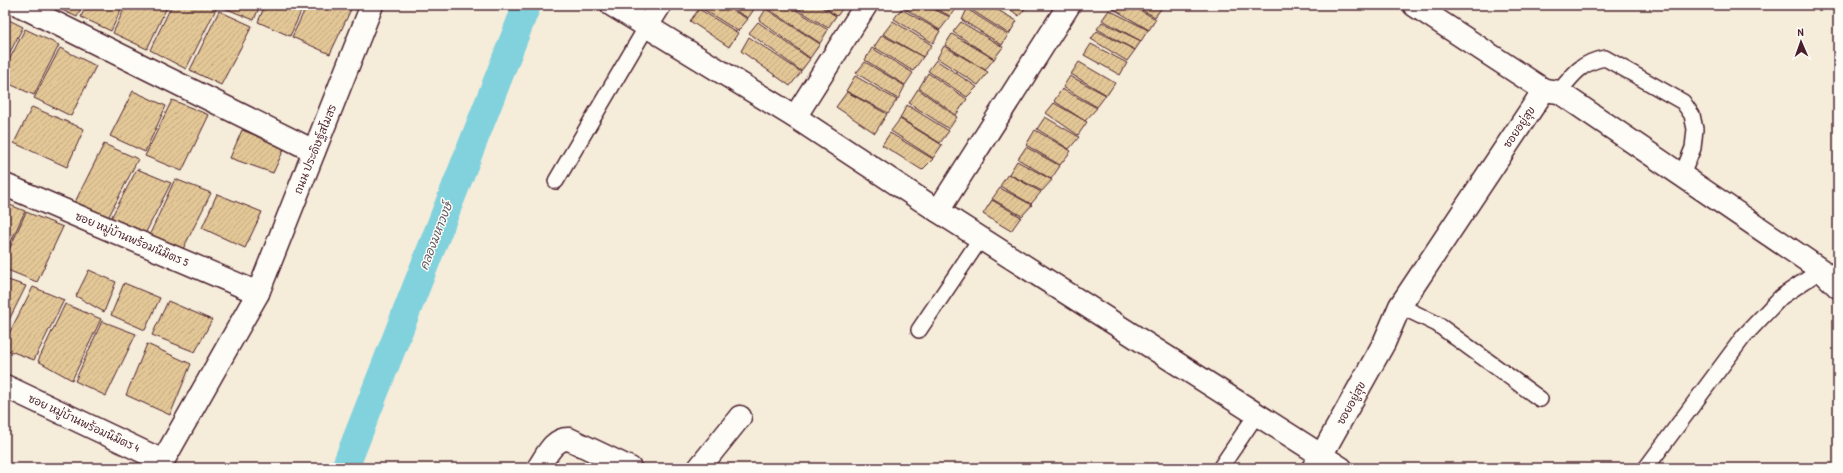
<svg xmlns="http://www.w3.org/2000/svg" width="1843" height="473" viewBox="0 0 1843 473" font-family="'Patrick Hand','Playpen Sans Thai',sans-serif">
	<style>
		.lines { fill: none; stroke-linecap: round; stroke-linejoin: round }
		.canal { stroke: #82d2dd; stroke-width: 28 }
		.building { fill: url(#building-hatch); stroke: #4a1f2b }
		.lane-casing { stroke: #4a1f2b; stroke-width: 18 }
		.street-casing { stroke: #4a1f2b; stroke-width: 25 }
		.secondary-casing { stroke: #4a1f2b; stroke-width: 25 }
		.lane { stroke: #fdfcf7; stroke-width: 15 }
		.street { stroke: #fdfcf7; stroke-width: 22 }
		.secondary { stroke: #fdfcf7; stroke-width: 22 }
		.labels { text-anchor: middle; stroke-width: 3; stroke-linejoin: round; paint-order: stroke }
		.street-label { font-size: 11px; fill: #4a1f2b; stroke: #fdfcf7 }
		.water-label { font-size: 12px; font-style: italic; fill: #5b5560; stroke: #fdfcf7 }
	</style>
	<defs>
		<pattern id="building-hatch" width="6" height="6" patternUnits="userSpaceOnUse"><rect width="6" height="6" fill="#e3c797"/><path d="M-1 1l2-2M0 6l6-6M5 7l2-2" fill="none" stroke="#c4aa82"/></pattern>
	</defs>
	<rect width="100%" height="100%" fill="#f5ecda"/>
	<filter id="ink" filterUnits="userSpaceOnUse"><feTurbulence type="fractalNoise" baseFrequency=".025" numOctaves="2"/><feDisplacementMap in="SourceGraphic" scale="8" xChannelSelector="R" yChannelSelector="G"/><feConvolveMatrix kernelMatrix="1 2 1 2 8 2 1 2 1" color-interpolation-filters="sRGB"/></filter>
	<g filter="url(#ink)">
		<g class="lines">
			<!-- canal -->
			<path class="canal" d="M345,468l182,-463"/>
		</g>
		<!-- building -->
		<g class="building">
			<path d="M51,5h32l-6,12z"/>
			<path d="M86,5h37l-12,26 -30,-14z"/>
			<path d="M126,5h42l-21,44 -34,-16z"/>
			<path d="M172,5h39l6,2 -31,62 -36,-19z"/>
			<path d="M217,5h43l-6,15z"/>
			<path d="M265,5h39l-14,31 -32,-14z"/>
			<path d="M307,5h46l-23,49 -38,-17z"/>
			<path d="M703,5h20l25,14 -10,12 -37,-23z"/>
			<path d="M726,5h31l-9,13z"/>
			<path d="M769,5h19l40,25 -8,13 -53,-35z"/>
			<path d="M791,5h27l18,11 -8,12z"/>
			<path d="M821,5h24l-8,11z"/>
			<path d="M904,5h21l25,12 -10,13 -38,-23z"/>
			<path d="M929,5h25l3,2 -7,9z"/>
			<path d="M969,5h20l28,16 -8,13 -42,-27z"/>
			<path d="M1004,5h24l-9,11z"/>
			<path d="M1111,5h19l26,14 -7,11 -39,-23z"/>
			<path d="M1133,5h29l1,1 -8,11z"/>
			<path d="M699,9l39,24 -9,14 -39,-26z"/>
			<path d="M766,9l54,35 -10,14 -51,-38z"/>
			<path d="M901,9l39,22 -7,12 -39,-24z"/>
			<path d="M967,9l41,26 -6,10 -40,-25z"/>
			<path d="M1109,10l39,20 -7,11 -39,-21z"/>
			<path d="M219,11l33,15 -31,59 -31,-15z"/>
			<path d="M5,18l18,9 -18,35z"/>
			<path d="M893,21l39,24 -9,12 -40,-23z"/>
			<path d="M758,22l52,37 -9,12 -52,-38z"/>
			<path d="M961,22l42,25 -9,12 -41,-27z"/>
			<path d="M1102,22l39,19 -6,9 -38,-21z"/>
			<path d="M25,29l34,16 -25,50 -29,-13v-14z"/>
			<path d="M1097,31l38,19 -8,11 -36,-22z"/>
			<path d="M952,34l42,25 -9,11 -40,-25z"/>
			<path d="M882,35l41,22 -10,14 -39,-24z"/>
			<path d="M749,37l52,35 -11,14 -49,-35z"/>
			<path d="M1091,44l36,19 -7,12 -36,-20z"/>
			<path d="M944,46l44,26 -10,13 -41,-27z"/>
			<path d="M60,48l36,18 -25,50 -37,-18z"/>
			<path d="M872,48l41,25 -8,12 -40,-25z"/>
			<path d="M936,60l41,27 -10,10 -39,-26z"/>
			<path d="M865,62l40,24 -7,13 -42,-26z"/>
			<path d="M1079,62l36,21 -8,12 -36,-21z"/>
			<path d="M928,73l39,26 -11,16 -37,-27z"/>
			<path d="M855,76l42,24 -9,13 -42,-22z"/>
			<path d="M1070,76l36,19 -9,12 -34,-20z"/>
			<path d="M918,89l39,28 -8,12 -40,-26z"/>
			<path d="M1062,89l35,19 -12,13 -31,-20z"/>
			<path d="M133,91l33,15 -21,46 -35,-16z"/>
			<path d="M847,92l40,22 -12,19 -39,-26z"/>
			<path d="M172,100l37,15 -27,56 -37,-15z"/>
			<path d="M1054,103l33,19 -9,13 -32,-22z"/>
			<path d="M907,105l42,26 -9,12 -40,-25z"/>
			<path d="M32,107l52,22 -17,38 -53,-24z"/>
			<path d="M1045,117l34,20 -10,12 -32,-20z"/>
			<path d="M900,119l42,26 -9,13 -42,-27z"/>
			<path d="M242,130l43,17 -12,26 -43,-15z"/>
			<path d="M1035,130l36,21 -11,14 -34,-20z"/>
			<path d="M890,133l43,26 -11,11 -40,-25z"/>
			<path d="M104,144l34,15 -30,59 -33,-16z"/>
			<path d="M1026,147l34,19 -9,13 -33,-20z"/>
			<path d="M1017,161l35,19 -10,11 -33,-17z"/>
			<path d="M137,169l34,14 -26,51 -34,-16z"/>
			<path d="M1008,174l33,18 -10,12 -31,-18z"/>
			<path d="M175,179l36,14 -29,58 -33,-15z"/>
			<path d="M1000,188l32,17 -10,11 -30,-17z"/>
			<path d="M217,194l45,18 -17,36 -43,-20z"/>
			<path d="M992,200l29,17 -10,14 -28,-17z"/>
			<path d="M5,203l20,8 -20,44z"/>
			<path d="M26,212l37,15 -26,55 -32,-13v-10z"/>
			<path d="M89,270l27,12 -12,30 -28,-16z"/>
			<path d="M8,280l18,6 -21,42v-42z"/>
			<path d="M124,283l36,15 -15,32 -34,-15z"/>
			<path d="M33,287l31,13 -30,60 -29,-11v-8z"/>
			<path d="M168,301l44,19 -17,32 -43,-17z"/>
			<path d="M65,304l36,15 -29,61 -34,-19z"/>
			<path d="M102,321l34,13 -30,62 -31,-15z"/>
			<path d="M147,344l44,20 -21,51 -44,-20z"/>
		</g>
		<g class="lines">
			<!-- lane casing -->
			<g class="lane-casing">
				<g id="lane">
					<path d="M1559,92c14,-18 23,-30 46,-34l78,44 9,13 3,14 -2,19 -11,27"/>
					<path d="M556,181l91,-155"/>
					<path d="M1400,306l37,18 103,75"/>
					<path d="M919,330l62,-92"/>
					<path d="M1221,467l35,-52"/>
					<path d="M1646,468l98,-132 37,-39 40,-27"/>
				</g>
			</g>
			<!-- street casing -->
			<g class="street-casing">
				<g id="street">
					<path d="M19,5l295,146"/>
					<path d="M612,5l183,112 143,94 403,257"/>
					<path d="M1414,5l130,85"/>
					<path d="M647,26l13,-21"/>
					<path d="M795,117l71,-112"/>
					<path d="M5,185l253,108 -99,175"/>
					<path d="M938,211l131,-206"/>
					<path d="M5,386l158,75"/>
					<path d="M538,468c8,-11 15,-30 31,-29l61,29"/>
					<path d="M699,468l41,-51"/>
				</g>
			</g>
			<!-- secondary casing -->
			<g class="secondary-casing">
				<g id="secondary">
					<path d="M258,293l114,-288"/>
					<path d="M1313,468l8,-12 63,-113 16,-37 144,-216 15,2 262,178 17,17"/>
				</g>
			</g>
			<!-- lane -->
			<use href="#lane" class="lane"/>
			<!-- street -->
			<use href="#street" class="street"/>
			<!-- secondary -->
			<use href="#secondary" class="secondary"/>
		</g>
	</g>
	<g class="labels">
		<!-- street labels -->
		<g class="street-label">
			<text transform="translate(1519 127) rotate(-56)" y="4">ซอยอยู่สุข</text>
			<text transform="translate(315 149) rotate(-68)" y="4">ถนน ประดิษฐ์สโมสร</text>
			<text transform="translate(132 239) rotate(23)" y="4">ซอย หมู่บ้านพร้อมนิมิตร 5</text>
			<text transform="translate(1351 403) rotate(-61)" y="4">ซอยอยู่สุข</text>
			<text transform="translate(84 423) rotate(25)" y="4">ซอย หมู่บ้านพร้อมนิมิตร 4</text>
		</g>
		<!-- water labels -->
		<g class="water-label">
			<text transform="translate(436 236) rotate(-69)" y="4">คลองมหาวงษ์</text>
		</g>
	</g>
	<!-- margin -->
	<rect width="1843" height="473" fill="none" stroke="#fdfcf7" stroke-width="20"/>
	<rect x="10" y="10" width="1823" height="453" fill="none" stroke="#4a1f2b" stroke-width="1.5" filter="url(#ink)"/>
	<!-- north arrow -->
	<g transform="translate(1801 42) rotate(358)" stroke="#fdfcf7" stroke-width="3" paint-order="stroke">
	<path d="M0-3L7 15L0 10L-7 15Z" fill="#4a1f2b"/>
	<text y="-6" font-size="11" font-weight="bold" text-anchor="middle" fill="#4a1f2b">N</text>
	</g>
</svg>
